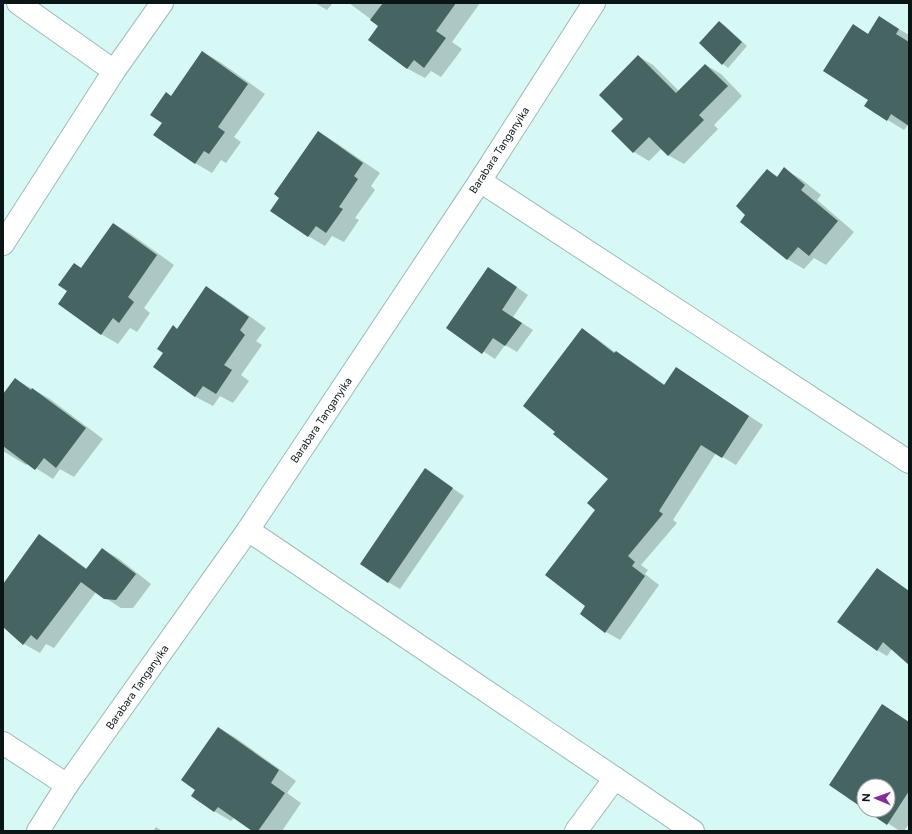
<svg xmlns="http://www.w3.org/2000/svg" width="912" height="834" viewBox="0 0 912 834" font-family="Figtree,sans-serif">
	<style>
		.shadow { fill: #0003 }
		.building { fill: #466462 }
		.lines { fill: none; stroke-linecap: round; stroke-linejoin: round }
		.minor-casing { stroke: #9bbcb9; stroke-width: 24 }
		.minor { stroke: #fff; stroke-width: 22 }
		.labels { text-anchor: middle; stroke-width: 4; stroke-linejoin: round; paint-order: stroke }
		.street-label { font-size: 11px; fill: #0a1615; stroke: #fefefe }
	</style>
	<rect width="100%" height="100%" fill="#d7f9f6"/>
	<!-- shadow -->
	<g class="shadow">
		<path d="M315,3h18l-6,7z"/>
		<path d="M349,3h131l-28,39 10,7 -21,28 -10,-6 -6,7 -17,-9 -38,-29 10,-14z"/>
		<path d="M879,17l30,18v89l-5,6 -39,-24 4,-6 -16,-75 15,9z"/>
		<path d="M719,22l5,3 23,21 -19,22 -5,-4 -23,-21z"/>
		<path d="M203,52l17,10 45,32 -31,43 7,5 -15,21 -5,-3 -9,13 -17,-10 -32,-40 8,-26z"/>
		<path d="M638,56l15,9 26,26 27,-26 15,9 21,22 -28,29 4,4 -34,35 -16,-9 -7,-6 -12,12 -15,-9 -22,-21 12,-12z"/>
		<path d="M318,132l17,10 45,31 -9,13 4,4 -20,28 4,2 -15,22 -12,-6 -7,10 -17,-10 -28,-38z"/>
		<path d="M784,169l17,10 20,16 -4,5 37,32 -28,33 -12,-7 -10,11 -17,-10 -40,-44 20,-45 11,7z"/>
		<path d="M114,224l17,10 43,31 -30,43 6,5 -13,19 -7,-4 -12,16 -17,-10 -33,-43 6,-27 8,4z"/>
		<path d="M489,268l39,27 -15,22 20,13 -16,22 -12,-7 -10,14 -47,-31z"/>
		<path d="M206,288l18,10 42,30 -10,13 6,4 -21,30 8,6 -16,22 -13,-7 -7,10 -17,-9 -42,-30 10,-14 13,-24z"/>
		<path d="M582,329l14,9 20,15 15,8 34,24 25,-8 73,48 -27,40 -20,-12 -43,67 4,3 -36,42 7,5 -3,4 14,11 -39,55 -14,-8 -25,-18 6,-8 9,-96 14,-31z"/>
		<path d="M15,379l35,20 53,40 -29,38 -14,-8 -7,10 -25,-16 -2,2 -23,-14v-55z"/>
		<path d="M426,470l38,26 -64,93 -12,-7z"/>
		<path d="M39,536l16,9 32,24 15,-20 16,9 33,26 -18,24h-12l-25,-16 -42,56 -8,-4 -6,9 -16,-9 -21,-18v-41z"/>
		<path d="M878,569l31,22v72l-17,-14 -5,7 -10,-6z"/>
		<path d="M883,705l26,17v102l-5,7h-4l-33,-21h21v-24h-24v22l-34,-23z"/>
		<path d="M219,728l17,10 60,43 -9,12 14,10 -19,28h-28l-19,-14 -4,4 -17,-10z"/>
		<path d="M156,827l6,4h-9z"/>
	</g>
	<!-- building -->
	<g class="building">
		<path d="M383,3h73l-20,28 10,7 -22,30 -10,-8 -7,9 -39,-29 10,-14 -8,-6z"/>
		<path d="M879,16l20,13 -3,5 13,8v84l-18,-12 -4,7 -23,-15 4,-6 -45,-29 30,-47 15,10z"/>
		<path d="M719,21l23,21 -20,23 -23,-22z"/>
		<path d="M202,51l46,33 -30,43 7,5 -16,22 -5,-3 -9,13 -42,-29 9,-12 -12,-8 16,-23 5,4z"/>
		<path d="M638,55l38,38 29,-29 23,22 -29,29 5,5 -36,36 -19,-19 -16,16 -22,-22 12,-12 -24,-24z"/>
		<path d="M318,131l45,32 -9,13 4,3 -19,28 4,2 -17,24 -10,-7 -8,11 -38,-26 9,-13 -5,-4z"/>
		<path d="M784,167l21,18 -4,5 37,31 -29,35 -11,-9 -11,13 -47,-38 5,-7 -9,-9 31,-37 10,8z"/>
		<path d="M113,223l44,32 -29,42 6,5 -15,21 -6,-5 -12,17 -43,-31 9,-13 -9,-6 16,-22 7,5z"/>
		<path d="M488,267l29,20 -15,23 20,13 -17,23 -12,-8 -11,16 -36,-26z"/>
		<path d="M206,286l43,31 -9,13 5,5 -21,30 8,5 -16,24 -13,-8 -8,11 -42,-30 10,-14 -6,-4 16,-24 4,4z"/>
		<path d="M582,328l32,25 2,-2 48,34 12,-18 73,49 -27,42 -21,-13 -42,66 4,3 -35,42 7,6 -3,4 13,10 -40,57 -25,-19 5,-8 -40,-31 50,-65 -8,-7 21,-24 -55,-45 2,-2 -32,-26z"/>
		<path d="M15,378l16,12 1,-2 54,40 -30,40 -12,-10 -9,12 -32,-24v-52z"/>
		<path d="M425,468l28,20 -65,95 -28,-19z"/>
		<path d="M39,534l47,35 16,-21 34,26 -20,26 -12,-1 -23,-17 -44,58 -6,-5 -8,10 -20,-18v-43z"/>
		<path d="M877,568l32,23v74l-26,-23 -6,9 -40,-29z"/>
		<path d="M882,704l27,18v69l-22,34 -22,-15h23v-24h-24v23l-35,-24z"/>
		<path d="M218,727l61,43 -8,13 14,10 -27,38h-6l-34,-24 -4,5 -23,-16 4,-6 -14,-10z"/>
	</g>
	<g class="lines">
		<!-- minor casing -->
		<g class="minor-casing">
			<g id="minor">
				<path d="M18,3l96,68"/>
				<path d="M480,181l429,281"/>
				<path d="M3,244l111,-173 48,-68"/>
				<path d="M248,530l445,301"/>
				<path d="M3,743l64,42"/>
				<path d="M38,831l29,-46 181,-255 232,-349 114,-178"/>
				<path d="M576,831l39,-53"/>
			</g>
		</g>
		<!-- minor -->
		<use href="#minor" class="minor"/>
	</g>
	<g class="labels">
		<!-- street labels -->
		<g class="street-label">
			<text transform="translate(499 150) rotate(-57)" y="4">Barabara Tanganyika</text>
			<text transform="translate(321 420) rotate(-56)" y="4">Barabara Tanganyika</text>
			<text transform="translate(137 687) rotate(-55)" y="4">Barabara Tanganyika</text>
		</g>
	</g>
	<!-- border -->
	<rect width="912" height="834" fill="none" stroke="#0a1615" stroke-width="8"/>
	<!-- north arrow -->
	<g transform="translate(876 798) rotate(272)"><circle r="19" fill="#fefefe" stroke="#9ca1a1"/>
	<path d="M0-3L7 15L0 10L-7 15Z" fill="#832c9a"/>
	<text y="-6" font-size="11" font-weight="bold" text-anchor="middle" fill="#0a1615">N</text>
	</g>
</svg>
